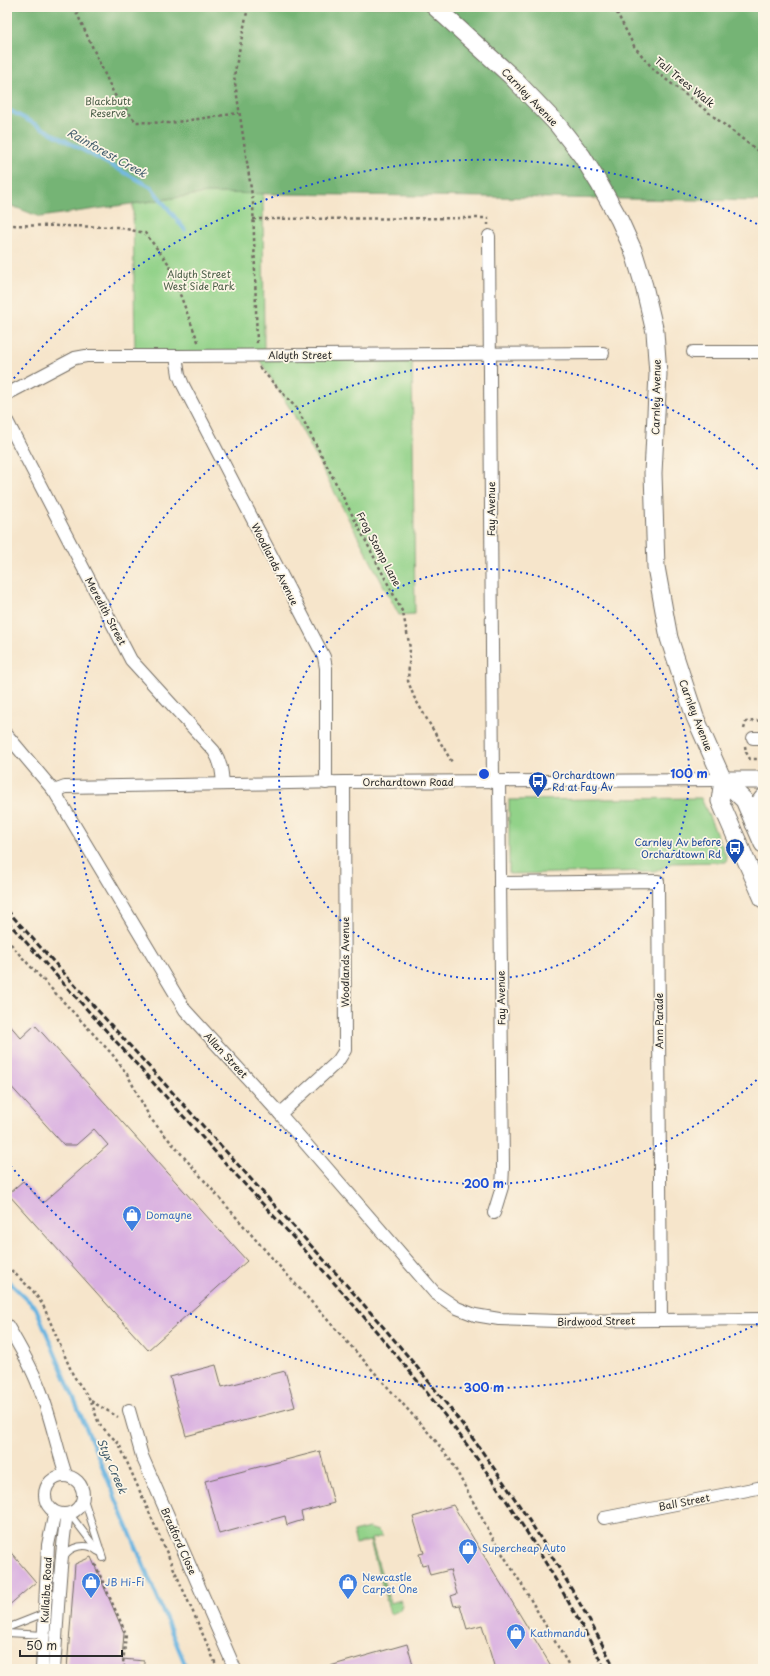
<svg xmlns="http://www.w3.org/2000/svg" width="770" height="1676" viewBox="0 0 770 1676" font-family="'Playpen Sans',sans-serif">
	<style>
		.green { fill: #92d289; stroke: #5e7e5a }
		.forest { fill: #75b475; stroke: #507050 }
		.lines { fill: none; stroke-linecap: round; stroke-linejoin: round }
		.stream { stroke: #68b4e1; stroke-width: 4 }
		.building { fill: #d9b0e1 }
		.lane-casing { stroke: #726c63; stroke-width: 8 }
		.street-casing { stroke: #726c63; stroke-width: 14 }
		.secondary-casing { stroke: #726c63; stroke-width: 19 }
		.path { stroke: #726c63; stroke-width: 2.5; stroke-dasharray: 3 3; stroke-linecap: butt }
		.lane { stroke: #fff; stroke-width: 6 }
		.street { stroke: #fff; stroke-width: 12 }
		.secondary { stroke: #fff; stroke-width: 17 }
		.rail { stroke: #2b2b2b; stroke-width: 3; stroke-dasharray: 6 3; stroke-linecap: butt }
		.ring { fill: none; stroke: #1d4ed8; stroke-width: 2; stroke-dasharray: 2 4 }
		.labels { text-anchor: middle; stroke-width: 3.5; stroke-linejoin: round; paint-order: stroke }
		.street-label { font-size: 10px; fill: #2b2b2b; stroke: #fcf5e5 }
		.park-label { font-size: 10px; fill: #4a5d47; stroke: #fcf5e5 }
		.transit-label { font-size: 10px; fill: #164399; stroke: #fcf5e5; text-anchor: start }
		.shop-label { font-size: 10px; fill: #366cbe; stroke: #fcf5e5; text-anchor: start }
		.water-label { font-size: 11px; font-style: italic; fill: #405b6b; stroke: #fcf5e5 }
		.centre { fill: #1d4ed8; stroke: #fcf5e5; stroke-width: 2 }
		.ring-label { font-size: 12px; text-anchor: middle; font-weight: bold; fill: #1d4ed8; stroke: #fcf5e5; stroke-width: 3.5; stroke-linejoin: round; paint-order: stroke }
	</style>
	<rect width="100%" height="100%" fill="#fcf5e5"/>
	<filter id="ink" filterUnits="userSpaceOnUse"><feTurbulence type="fractalNoise" baseFrequency=".025" numOctaves="2"/><feDisplacementMap in="SourceGraphic" scale="8" xChannelSelector="R" yChannelSelector="G"/><feConvolveMatrix kernelMatrix="1 2 1 2 8 2 1 2 1" color-interpolation-filters="sRGB"/></filter>
	<filter id="wash" filterUnits="userSpaceOnUse"><feTurbulence type="fractalNoise" baseFrequency=".012" numOctaves="4" result="noise"/><feDisplacementMap in="SourceGraphic" scale="16" xChannelSelector="R" yChannelSelector="G"/><feGaussianBlur stdDeviation="0.9" result="paint"/><feColorMatrix in="noise" values="0 0 0 0 0 0 0 0 0 0 0 0 0 0 0 0 0 1.4 0 .05"/><feComposite in="paint" operator="in"/></filter>
	<g filter="url(#wash)">
		<rect width="100%" height="100%" fill="#f6e5cb"/>
		<!-- green -->
		<g class="green">
			<path d="M208,193h55l1,162h148l3,259 -16,1 -105,-200 -37,-59 -122,1 -2,-153z"/>
			<path d="M701,798l26,60 -1,4 -54,1 -15,8 -148,3v-74z"/>
			<path d="M369,1528l9,3 5,5 -12,3 19,64 11,-3c3,9 -3,12 -11,14l-20,-73 -14,3 -3,-12z"/>
		</g>
		<!-- forest -->
		<path class="forest" d="M7,7h756v194l-555,-8 -168,24 -33,-13z"/>
		<g class="lines">
			<!-- stream -->
			<g class="stream">
				<path d="M7,109l144,78 34,43"/>
				<path d="M7,1280l29,28 151,361"/>
			</g>
		</g>
		<g id="blocks">
			<!-- building -->
			<g class="building">
				<path d="M7,1022l14,16 14,-13 212,236 -99,89 -140,-156 15,-13 20,22 65,-58 -14,-16 -18,16h-12l-57,-63z"/>
				<path d="M216,1365l6,22 63,-16 10,36 -109,29 -16,-59z"/>
				<path d="M320,1451l14,52 -33,9 2,8 -16,5 -2,-9 -66,18 -14,-53z"/>
				<path d="M453,1505l100,164h-58l-13,-44 -15,4 -7,-24 -6,1 -3,-10 6,-2 -7,-24 -20,5 -3,-11 -5,1 -3,-11 5,-1 -11,-36z"/>
				<path d="M7,1548l29,34 -29,25z"/>
				<path d="M91,1557l33,76 -2,26 22,2v8h-77l8,-105z"/>
				<path d="M407,1644l7,25h-84v-3z"/>
			</g>
		</g>
	</g>
	<g filter="url(#ink)">
		<use href="#blocks" fill-opacity="0" stroke="#726c63" stroke-width="1"/>
		<g class="lines">
			<!-- lane casing -->
			<g class="lane-casing">
				<g id="lane">
					<path d="M83,1496l20,62"/>
					<path d="M69,1513l30,39"/>
					<path d="M64,1557c6,-11 23,-15 33,-6"/>
					<path d="M7,1628l38,-15"/>
					<path d="M7,1633l38,2"/>
				</g>
			</g>
			<!-- street casing -->
			<g class="street-casing">
				<g id="street">
					<path d="M489,236l4,546"/>
					<path d="M693,352h70"/>
					<path d="M176,356l3,19 4,10 141,272 2,11v115"/>
					<path d="M7,394l68,-36 11,-2h90l427,-3"/>
					<path d="M7,421l124,239 83,91c7,11 8,20 9,33"/>
					<path d="M7,735l47,56 131,219 95,104 155,179 22,15 18,7 24,4 58,2 206,-2"/>
					<path d="M753,738h10"/>
					<path d="M54,791l11,-4 279,-5 379,-2"/>
					<path d="M500,883l158,-2 3,439"/>
					<path d="M280,1114l58,-53 7,-11 -1,-268"/>
					<path d="M494,1213l8,-26 1,-20 -4,-385"/>
					<path d="M7,1325c12,20 24,41 32,62 12,29 17,59 27,88"/>
					<path d="M129,1410l13,46 93,213"/>
					<circle cx="64" cy="1495" r="19"/>
					<path d="M604,1518l159,-31"/>
					<path d="M42,1669l6,-124 7,-33"/>
					<path d="M54,1669c4,-52 5,-104 13,-155"/>
				</g>
			</g>
			<!-- secondary casing -->
			<g class="secondary-casing">
				<g id="secondary">
					<path d="M435,7l76,69 46,48 25,32 18,29 19,34 14,31 11,36 11,46 3,42 -5,99 3,94 13,71 26,79 28,63 21,20 19,44"/>
					<path d="M723,780l-3,21 43,98"/>
					<path d="M723,780h40"/>
					<path d="M754,824l6,-22 3,-4"/>
				</g>
			</g>
			<!-- path -->
			<g class="path">
				<path d="M74,7l40,87 22,28 34,1 69,-10"/>
				<path d="M248,7l-14,69 19,126 4,143"/>
				<path d="M614,7l20,39 20,24 109,85"/>
				<path d="M253,219l235,-1v7"/>
				<path d="M7,225l110,2 28,6 23,30 31,81"/>
				<path d="M259,367l39,43 105,203 7,35 -2,33 6,16 39,67"/>
				<path d="M744,729l2,-7 17,-2"/>
				<path d="M745,746l1,6 4,7h13"/>
				<path d="M7,939l12,15 93,100 15,20 23,44 106,122 179,200 16,21 44,81 26,41 50,86"/>
				<path d="M7,1266l26,25 10,14 30,70 18,26 8,23 20,20 99,225"/>
				<path d="M91,1401l27,16"/>
				<path d="M95,1564l31,70 -3,30 3,5"/>
			</g>
			<!-- lane -->
			<use href="#lane" class="lane"/>
			<!-- street -->
			<use href="#street" class="street"/>
			<!-- secondary -->
			<use href="#secondary" class="secondary"/>
			<!-- rail -->
			<g class="rail">
				<path d="M7,910c86,96 174,191 260,287 68,75 137,150 198,231 56,76 107,156 150,241"/>
				<path d="M7,921c73,81 147,162 220,244 89,97 179,194 256,302 46,64 85,132 122,202"/>
			</g>
		</g>
	</g>
	<!-- distance rings -->
	<g class="ring">
		<circle cx="484" cy="774" r="205"/>
		<path d="M761 1076A410 410 0 1 1 761 472"/>
		<path d="M763 1321A614 614 0 0 1 10 1165M10 383A614 614 0 0 1 763 227"/>
	</g>
	<!-- icons -->
	<defs>
		<g id="bus-pin" transform="scale(1)"><path d="M0 17L-7.5 6A9.5 9.5 0 1 1 7.5 6Z" fill="#1a4fb4" stroke="#fcf5e5"/><path d="M-5-6H5V4H4V6H2V4H-2V6H-4V4H-5ZM-3.5-4V0h7V-4ZM-3.5 1.2v1.5H-2V1.2ZM2 1.2v1.5H3.5V1.2Z" fill="#fff"/></g>
		<g id="shop-pin" transform="scale(1)"><path d="M0 17L-7.5 6A9.5 9.5 0 1 1 7.5 6Z" fill="#3f7fe0" stroke="#fcf5e5"/><path d="M-5-2.5h2.3a2.7 3.5 0 0 1 5.4 0H5L5.5 6h-11ZM-1.5-2.5h3a1.5 2.3 0 0 0-3 0Z" fill="#fff"/></g>
	</defs>
	<g fill-rule="evenodd">
		<use href="#bus-pin" x="538" y="781"/>
		<use href="#bus-pin" x="735" y="848"/>
		<use href="#shop-pin" x="132" y="1215"/>
		<use href="#shop-pin" x="468" y="1548"/>
		<use href="#shop-pin" x="91" y="1582"/>
		<use href="#shop-pin" x="348" y="1583"/>
		<use href="#shop-pin" x="516" y="1633"/>
	</g>
	<g class="labels">
		<!-- street labels -->
		<g class="street-label">
			<text transform="translate(685 82) rotate(39)" y="4">Tall Trees Walk</text>
			<text transform="translate(530 97) rotate(46)" y="4">Carnley Avenue</text>
			<text x="300" y="359">Aldyth Street</text>
			<text transform="translate(656 397) rotate(-89)" y="4">Carnley Avenue</text>
			<text transform="translate(491 509) rotate(-90)" y="4">Fay Avenue</text>
			<text transform="translate(379 549) rotate(62)" y="4">Frog Stomp Lane</text>
			<text transform="translate(275 564) rotate(63)" y="4">Woodlands Avenue</text>
			<text transform="translate(106 611) rotate(62)" y="4">Meredith Street</text>
			<text transform="translate(696 715) rotate(69)" y="4">Carnley Avenue</text>
			<text x="408" y="786">Orchardtown Road</text>
			<text transform="translate(345 962) rotate(-90)" y="4">Woodlands Avenue</text>
			<text transform="translate(501 998) rotate(-91)" y="4">Fay Avenue</text>
			<text transform="translate(659 1021) rotate(-90)" y="4">Ann Parade</text>
			<text transform="translate(226 1055) rotate(47)" y="4">Allan Street</text>
			<text transform="translate(596 1321) rotate(-1)" y="4">Birdwood Street</text>
			<text transform="translate(684 1502) rotate(-11)" y="4">Ball Street</text>
			<text transform="translate(179 1541) rotate(66)" y="4">Bradford Close</text>
			<text transform="translate(46 1590) rotate(-87)" y="4">Kullaiba Road</text>
		</g>
		<!-- park labels -->
		<g class="park-label">
			<text x="108" y="105">Blackbutt<tspan x="108" dy="12">Reserve</tspan></text>
			<text x="199" y="278">Aldyth Street<tspan x="199" dy="12">West Side Park</tspan></text>
		</g>
		<!-- transit labels -->
		<g class="transit-label">
			<text x="552" y="779">Orchardtown<tspan x="552" dy="12">Rd at Fay Av</tspan></text>
			<text x="721" y="846" text-anchor="end">Carnley Av before<tspan x="721" dy="12">Orchardtown Rd</tspan></text>
		</g>
		<!-- shop labels -->
		<g class="shop-label">
			<text x="146" y="1219">Domayne</text>
			<text x="482" y="1552">Supercheap Auto</text>
			<text x="362" y="1581">Newcastle<tspan x="362" dy="12">Carpet One</tspan></text>
			<text x="105" y="1586">JB Hi-Fi</text>
			<text x="530" y="1637">Kathmandu</text>
		</g>
		<!-- water labels -->
		<g class="water-label">
			<text transform="translate(107 153) rotate(29)" y="4">Rainforest Creek</text>
			<text transform="translate(112 1466) rotate(67)" y="4">Styx Creek</text>
		</g>
	</g>
	<circle cx="484" cy="774" r="6" class="centre"/>
	<g class="ring-label">
		<text x="689" y="778">100 m</text>
		<text x="484" y="1188">200 m</text>
		<text x="484" y="1392">300 m</text>
	</g>
	<!-- margin -->
	<rect width="770" height="1676" fill="none" stroke="#fcf5e5" stroke-width="24"/>
	<!-- scale -->
	<path d="M20 1650v6h102v-6" fill="none" stroke="#2b2b2b" stroke-width="2"/>
	<text x="26" y="1650" font-size="12" fill="#2b2b2b" stroke="#fcf5e5" stroke-width="3" paint-order="stroke">50 m</text>
</svg>
